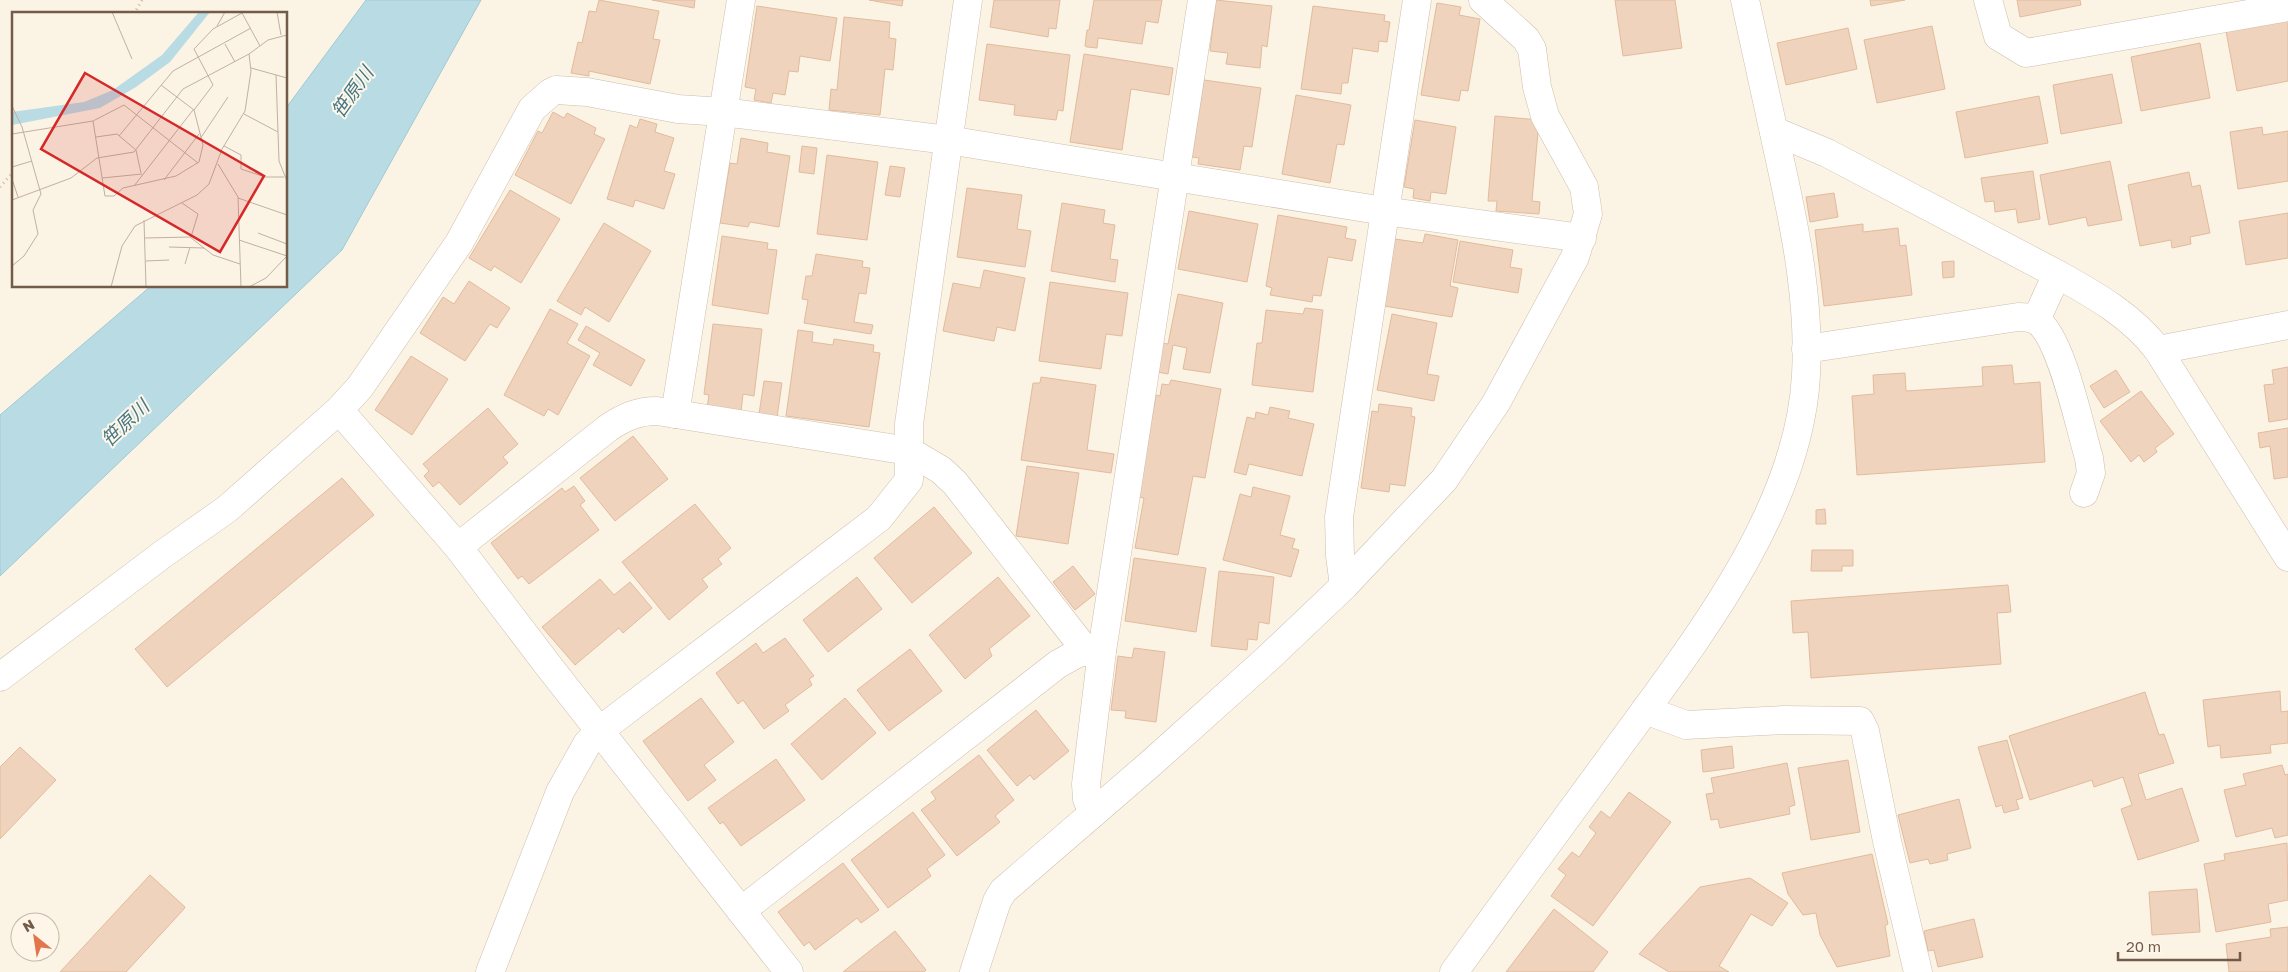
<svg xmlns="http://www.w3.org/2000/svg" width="2288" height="972" viewBox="0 0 2288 972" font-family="'Golos Text','Noto Sans JP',sans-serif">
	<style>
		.water { fill: #b9dbe4; stroke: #9fcad5 }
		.building { fill: #f0d3bc; stroke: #e2bb9d }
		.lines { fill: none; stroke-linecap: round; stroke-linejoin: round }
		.minor-casing { stroke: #cebead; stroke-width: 29 }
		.path { stroke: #d4b79f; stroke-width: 3; stroke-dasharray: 1 4; stroke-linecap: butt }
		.minor { stroke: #fff; stroke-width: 28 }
		.labels { text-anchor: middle; stroke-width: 4; stroke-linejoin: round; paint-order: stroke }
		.water-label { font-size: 19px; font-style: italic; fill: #457785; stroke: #fef7e9 }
		.inset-road { fill: none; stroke: #c1b1a1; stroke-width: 1 }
		.view { fill: #d62828; fill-opacity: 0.15; stroke: #d62828; stroke-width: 2.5 }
		.inset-edge { fill: none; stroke: #735b4a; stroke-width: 2.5 }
	</style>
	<rect width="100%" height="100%" fill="#fbf3e4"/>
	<!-- water -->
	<path class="water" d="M366,0h115l-139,250 -342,326v-161l151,-129h135v-178z"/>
	<!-- building -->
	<g class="building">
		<path d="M599,0l60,11 -6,28 7,1 -10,44 -61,-13v5l-18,-3 7,-31 4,1 7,-32 7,1z"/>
		<path d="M652,0h43l-1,8z"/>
		<path d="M869,0h34l-1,6z"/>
		<path d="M994,0h66l-4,29 -7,-1 -1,9 -58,-10z"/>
		<path d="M1094,0h68l-4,23 -12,-2 -4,23 -44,-6 -1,10 -10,-1 -2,-1 2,-16h2z"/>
		<path d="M1216,0l56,6 -5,41 -5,-2 -2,23 -34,-4 2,-11 -18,-2z"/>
		<path d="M1615,0h60l7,48 -59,8z"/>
		<path d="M1870,0h35l-34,6z"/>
		<path d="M2017,0h63l1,5 -61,12z"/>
		<path d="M1437,3l24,4 -2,8 21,4 -12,72 -7,-1 -2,11 -38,-6z"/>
		<path d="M757,6l80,12 -7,43 -30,-5 -2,16 -9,-1 -4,24 -12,-2 -2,10 -17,-3 2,-11 -11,-2z"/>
		<path d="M1313,6l72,9 -1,6 6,1 -3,20 -8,-1 -1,11 -25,-4 -5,35h-6l-1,11 -40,-5z"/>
		<path d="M844,17l46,5 -1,16 7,1 -3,31 -8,-1 -5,46 -51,-5 2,-21 6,1z"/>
		<path d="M2288,19v62l-51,10 -11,-60z"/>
		<path d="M1932,26l13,63 -68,14 -13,-63z"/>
		<path d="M1848,28l9,41 -71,16 -9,-42z"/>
		<path d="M2200,43l10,55 -69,13 -10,-54z"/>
		<path d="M987,44l83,11 -7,56 -5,-1 -2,10 -42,-5 1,-10 -36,-5z"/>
		<path d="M1084,54l89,14 -4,27 -38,-6 -9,61 -52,-8z"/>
		<path d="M2112,74l10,49 -61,11 -8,-49z"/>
		<path d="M1204,80l57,8 -9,59 -8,-1 -4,24 -42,-6 1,-6 -7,-1z"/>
		<path d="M1296,95l55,10 -7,40 -7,-1 -7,39 -48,-9z"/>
		<path d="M2039,96l9,47 -83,15 -9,-46z"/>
		<path d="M553,112l11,6 3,-5 29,15 -2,6 11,5 -34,65 -56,-29 23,-44 4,2z"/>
		<path d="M1495,116l44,4 -7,81 8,1 -1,12 -43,-3 1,-10h-9z"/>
		<path d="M640,119l17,5 -2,8 19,6 -10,33 11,3 -11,35 -29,-9 -2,7 -26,-8 23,-74 7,3z"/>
		<path d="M1415,120l41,7 -10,67 -15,-2 -1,9 -17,-3 1,-9 -10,-2z"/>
		<path d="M2262,127l1,8 25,-4v50l-50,8 -8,-57z"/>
		<path d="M741,138l27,5 -1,9 23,4 -11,71 -29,-5 -2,5 -28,-4 10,-60 7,1z"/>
		<path d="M802,146l15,2 -3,26 -15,-2z"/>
		<path d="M827,155l51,7 -11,78 -50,-6z"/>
		<path d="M2110,161l12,59 -34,6 -2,-9 -37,8 -9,-50z"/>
		<path d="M890,166l15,2 -5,29 -15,-2z"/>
		<path d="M2033,171l7,48 -22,4 -2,-14 -21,3 -1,-11 -9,1 -4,-24z"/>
		<path d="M2189,172l3,15 8,-2 10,48 -20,4 1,7 -19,4 -1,-8 -31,6 -12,-61z"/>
		<path d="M967,188l55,7 -5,34 14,2 -6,36 -68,-10z"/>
		<path d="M510,190l50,29 -39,64 -27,-17 -3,5 -22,-13z"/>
		<path d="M1834,193l4,24 -28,5 -4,-25z"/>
		<path d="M1062,203l43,7 -2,13 12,2 -5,34 8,1 -3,22 -64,-11z"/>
		<path d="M1189,211l69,13 -11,58 -69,-13z"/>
		<path d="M2288,213v45l-42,7 -7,-44z"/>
		<path d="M1278,215l69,12 -2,11 11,2 -4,21 -24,-4 -7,39 -8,-1 -1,7 -42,-7 2,-7 -6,-2z"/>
		<path d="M604,223l47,28 -42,71 -24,-15 -4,8 -24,-14z"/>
		<path d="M1863,224v8l35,-4 2,18 6,-1 6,50 -88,11 -9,-76z"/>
		<path d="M1425,234l33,6 -8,46 8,2 -6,29 -68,-11 11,-67 28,4z"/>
		<path d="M722,236l46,7 -1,6 10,1 -9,64 -56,-9z"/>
		<path d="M1460,241l53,9 -3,17 12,2 -4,24 -65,-11z"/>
		<path d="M816,254l47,7 -1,6 8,1 -4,26 -7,-1 -5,29 19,3 -2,9 -67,-11 4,-23 -6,-1 4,-23h6z"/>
		<path d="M1954,261v16l-11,1 -1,-16z"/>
		<path d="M984,270l41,8 -10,53 -18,-4 -3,14 -51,-10 10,-48 27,5z"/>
		<path d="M469,281l41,27 -13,20 -7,-4 -25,37 -45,-28 23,-36 11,7z"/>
		<path d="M1050,282l78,11 -6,43 -16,-2 -5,35 -62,-8z"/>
		<path d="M1178,294l45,9 -13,70 -27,-4 4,-21 -14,-3 -5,29 -11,-2 5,-29 6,1z"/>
		<path d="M1305,308l18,2 -10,82 -61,-7 5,-42h5l4,-33 37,4z"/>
		<path d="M550,309l28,15 -11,19 23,13 -32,59 -10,-6 -4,7 -40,-21z"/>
		<path d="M1392,314l45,9 -10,51 12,2 -5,25 -57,-11z"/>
		<path d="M713,324l49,5 -8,67 -11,-2 -2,18 -34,-4 2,-13 -5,-1z"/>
		<path d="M586,326l59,34 -14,26 -38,-21 7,-12 -22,-13z"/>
		<path d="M798,330l15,2 -1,10 21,3 1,-6 40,6 -1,7 7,1 -11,74 -83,-11z"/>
		<path d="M411,356l37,23 -36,56 -37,-25z"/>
		<path d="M2012,365l2,19 26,-2 5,80 -188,13 -5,-79 22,-2 -1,-19 32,-2 1,18 77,-5 -1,-19z"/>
		<path d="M2288,367v52l-19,3 -5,-37 10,-1 -2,-14z"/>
		<path d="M2116,370l14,22 -26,16 -14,-22z"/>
		<path d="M1041,377l55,8 -9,65 27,4 -3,19 -90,-13 12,-77h7z"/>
		<path d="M1171,380l50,9 -16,89 -12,-2 -15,79 -43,-7 9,-50 -6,-1 18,-102 4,1 2,-12 7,1z"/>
		<path d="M764,381l18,2 -5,34 -18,-3z"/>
		<path d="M2141,391l33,43 -19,14 2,4 -13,10 -5,-7 -8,7 -31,-41z"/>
		<path d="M1379,404l33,4 -1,8 4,1 -10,69 -15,-2 -1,8 -28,-4 11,-77 6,1z"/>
		<path d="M1270,407l20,4 -2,7 26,6 -12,52 -53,-12 -3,11 -12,-3 13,-55 8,2 1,-7 12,3z"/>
		<path d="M488,408l30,36 -15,13 5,6 -48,42 -21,-23 -6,5 -9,-11 5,-5 -6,-7z"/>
		<path d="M2288,428v49l-14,2 -4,-33 -10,2 -2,-15z"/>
		<path d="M633,436l35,43 -53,42 -35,-43z"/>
		<path d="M1027,466l52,7 -11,71 -52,-8z"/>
		<path d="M342,478l32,37 -207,172 -32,-38z"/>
		<path d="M574,486l11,15 -5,4 19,25 -70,54 -7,-8 -4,3 -27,-36 71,-55 3,4z"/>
		<path d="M1253,487l37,9 -10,39 15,4 -3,9 7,2 -8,27 -68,-17 17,-66 11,3z"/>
		<path d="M695,504l36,44 -13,11 4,5 -20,15 6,8 -39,33 -47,-58z"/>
		<path d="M934,507l38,46 -60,50 -38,-45z"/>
		<path d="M1825,509l1,15h-10v-14z"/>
		<path d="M1812,550h41v16h-11v5h-31z"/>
		<path d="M1134,558l72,10 -10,64 -71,-11z"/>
		<path d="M1073,566l22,28 -20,16 -22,-28z"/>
		<path d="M1219,571l55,6 -5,47 -10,-2 -2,18 -9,-1 -1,11 -36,-4z"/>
		<path d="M857,577l25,32 -54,43 -25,-32z"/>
		<path d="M998,577l32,39 -41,33 3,7 -27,23 -36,-44z"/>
		<path d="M600,579l14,16 16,-13 22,26 -29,25 -4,-5 -44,37 -33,-38z"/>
		<path d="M2008,585l3,27 -14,1 4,51 -190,14 -3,-46 -15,1 -2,-32z"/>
		<path d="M785,638l29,38 -5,3 3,6 -27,20 4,6 -25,18 -21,-29 -5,4 -22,-31 40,-30 7,10z"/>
		<path d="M1134,648l31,4 -9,70 -31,-4 1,-7 -15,-1 7,-54 14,2z"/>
		<path d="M910,649l32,42 -53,40 -32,-41z"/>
		<path d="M2280,691l1,21 7,-1v32l-18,2 1,8 -50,5 -1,-13 -12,2 -5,-47z"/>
		<path d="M2145,692l14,43 5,-1 10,29 -36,11 8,26 36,-12 17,53 -61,19 -17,-51 11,-4 -9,-28 -29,10 -2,-7 -62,20 -21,-64z"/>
		<path d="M701,698l33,44 -30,23 12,15 -28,21 -45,-60z"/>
		<path d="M845,698l31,35 -54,47 -31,-36z"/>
		<path d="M1036,710l33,41 -35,29 -4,-5 -13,11 -30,-36z"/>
		<path d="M2007,740l16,58 -7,2 3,9 -15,4 -2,-8 -6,2 -18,-60z"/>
		<path d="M1732,746l2,22 -31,4 -2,-22z"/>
		<path d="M20,747l36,33 -56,59v-72z"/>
		<path d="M979,755l35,45 -19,16 5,6 -43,34 -36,-46 15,-11 -5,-7z"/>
		<path d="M776,759l29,41 -64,46 -18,-24 -3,2 -12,-16z"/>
		<path d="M1848,760l12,72 -49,8 -13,-72z"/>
		<path d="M1787,763l8,42 -6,2 1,7 -70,14 -2,-9 -7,1 -5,-26 8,-1 -3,-15z"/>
		<path d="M2282,765l3,10 3,-1v61l-13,3 -3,-10 -36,9 -12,-47 22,-5 -3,-11z"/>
		<path d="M1629,792l42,30 -78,104 -42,-30 15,-21 -8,-6 14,-17 7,5 17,-24 -7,-6 12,-16 9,7z"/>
		<path d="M1959,799l12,49 -24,6 1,6 -18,4 -2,-5 -18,4 -12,-48z"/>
		<path d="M913,812l32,43 -18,14 4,7 -43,32 -37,-48z"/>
		<path d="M2287,843l1,57 -20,4 3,18 -55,10 -12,-68 21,-4 -1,-6z"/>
		<path d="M1872,854l16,70 -3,2 5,30 -53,11 -17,-32 -4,-22 -13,2 -15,-21 -6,-21z"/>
		<path d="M843,863l36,47 -18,13 -4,-5 -42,32 -6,-8 -5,4 -26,-34z"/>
		<path d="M150,875l35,32 -1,2 -58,63h-66z"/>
		<path d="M1750,878l38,25 -16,23 -21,-12 -32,52 10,6h-60l-30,-18 61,-67z"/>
		<path d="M2197,889l3,43 -48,3 -3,-43z"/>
		<path d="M1554,909l54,43 -15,20h-87z"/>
		<path d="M1974,919l9,38 -45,10 -4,-17 -6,1 -4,-20z"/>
		<path d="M2288,927v45h-59l-3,-28 45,-7 -1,-8z"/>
		<path d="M895,931l31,39 -2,2h-81z"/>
	</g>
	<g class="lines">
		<!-- minor casing -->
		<g class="minor-casing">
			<g id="minor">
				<path d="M1988,0l10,36 28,17 262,-46"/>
				<path d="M1774,131l53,22 230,121c38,21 75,42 101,76l130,207"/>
				<path d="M2036,320l21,-46"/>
				<path d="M1806,349l212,-32c7,0 13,0 19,4 24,15 43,107 52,137l2,15 -7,20"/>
				<path d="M2158,350l130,-25"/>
				<path d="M339,410l119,137 89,117 242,308"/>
				<path d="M675,414l66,-414"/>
				<path d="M458,547l150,-119c16,-11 30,-17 49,-17l252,40 32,19 14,13 132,169"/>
				<path d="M1344,586l-4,-30 -1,-39 78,-517"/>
				<path d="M0,677l163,-123 64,-45 112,-99 21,-23 99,-144 73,-134 18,-16 6,-3 31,2 91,17 45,3 225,28 436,71 198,27"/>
				<path d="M1645,710l41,15 98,-5 76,1 5,10 22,110 31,131"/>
				<path d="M1093,813l-6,-14 -1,-15 16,-133 100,-651"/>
				<path d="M741,911l317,-247 22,-12 22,-1"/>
				<path d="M490,972l70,-180 27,-48 12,-13 280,-213 30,-38v-56l59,-424"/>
				<path d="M974,972l23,-71 6,-10 146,-126 117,-105 78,-74 100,-106 52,-77 79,-146 13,-43 -4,-27 -39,-71 -8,-29 -5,-38 -6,-10 -43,-39"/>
				<path d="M1454,972c52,-72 104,-143 157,-215 79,-109 188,-243 195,-382 4,-71 -10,-142 -25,-210 -12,-55 -24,-110 -36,-165"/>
			</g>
		</g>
		<!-- path -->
		<g class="path">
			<path d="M134,14l8,-14"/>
			<path d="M0,187l14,-16"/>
		</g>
		<!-- minor -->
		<use href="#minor" class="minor"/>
	</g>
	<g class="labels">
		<!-- water labels -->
		<g class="water-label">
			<text transform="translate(352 92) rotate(-55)" y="7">笹原川</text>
			<text transform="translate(125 423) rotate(-44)" y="7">笹原川</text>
		</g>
	</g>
	<!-- overview -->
	<g transform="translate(12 12)">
		<rect width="275" height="275" fill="#fbf3e4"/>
		<path d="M187,0h11l-40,50 -34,25 -36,21 -88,17v-13l72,-10 29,-12 49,-35z" fill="#b9dbe4"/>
		<path class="inset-road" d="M100,0l20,47M265,0l4,23M205,14l8,-14M213,32l10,18M239,56l36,10M264,63l3,86 8,20M149,73l33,25M0,94l10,21 19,67 -8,16 5,24 -14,22 -12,10M232,102l34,18M81,109l12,75h9l9,-8 53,-12 23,-14 4,-17 -9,-35 19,-25 -19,-36 19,-20 29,-16 18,33M0,122l81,-13 31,-16 74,58M107,124l54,-65 78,-43M84,125l21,-3 19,16 5,23M188,127l28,-42M212,134l17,9v14l24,8h19M206,152l20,33 3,90M0,155l20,-6M90,166l40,-4M0,167l6,18M152,168l35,-46M122,174l59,-76M226,186l49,17M0,188l59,-22 26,-20 37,-6 49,-63 66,-35 19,-14 19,-5M170,191l16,11 -7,23M132,208l2,67M246,221l29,11M133,226l45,-1 23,18 27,9M227,228l48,16M157,235l35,1M134,249l23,-1M173,252l5,-17M99,275l11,-41 13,-20 62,-31 12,-11 13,-35 23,-38 6,-40 -2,-17M237,275l17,-9 21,-22"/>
		<path class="view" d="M73,61l179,103 -44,76 -179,-103z"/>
		<rect width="275" height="275" class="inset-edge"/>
	</g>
	<!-- north arrow -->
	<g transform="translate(35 937) rotate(330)"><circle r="24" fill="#fef7e9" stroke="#c6b9a9"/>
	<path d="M0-4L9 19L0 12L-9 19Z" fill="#e1764d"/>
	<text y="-8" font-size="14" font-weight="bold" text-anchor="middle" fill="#735b4a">N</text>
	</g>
	<!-- scale -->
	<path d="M2118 952v8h122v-8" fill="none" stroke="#735b4a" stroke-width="2.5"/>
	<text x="2126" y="952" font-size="15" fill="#735b4a" stroke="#fef7e9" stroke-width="4" paint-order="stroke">20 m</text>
</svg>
